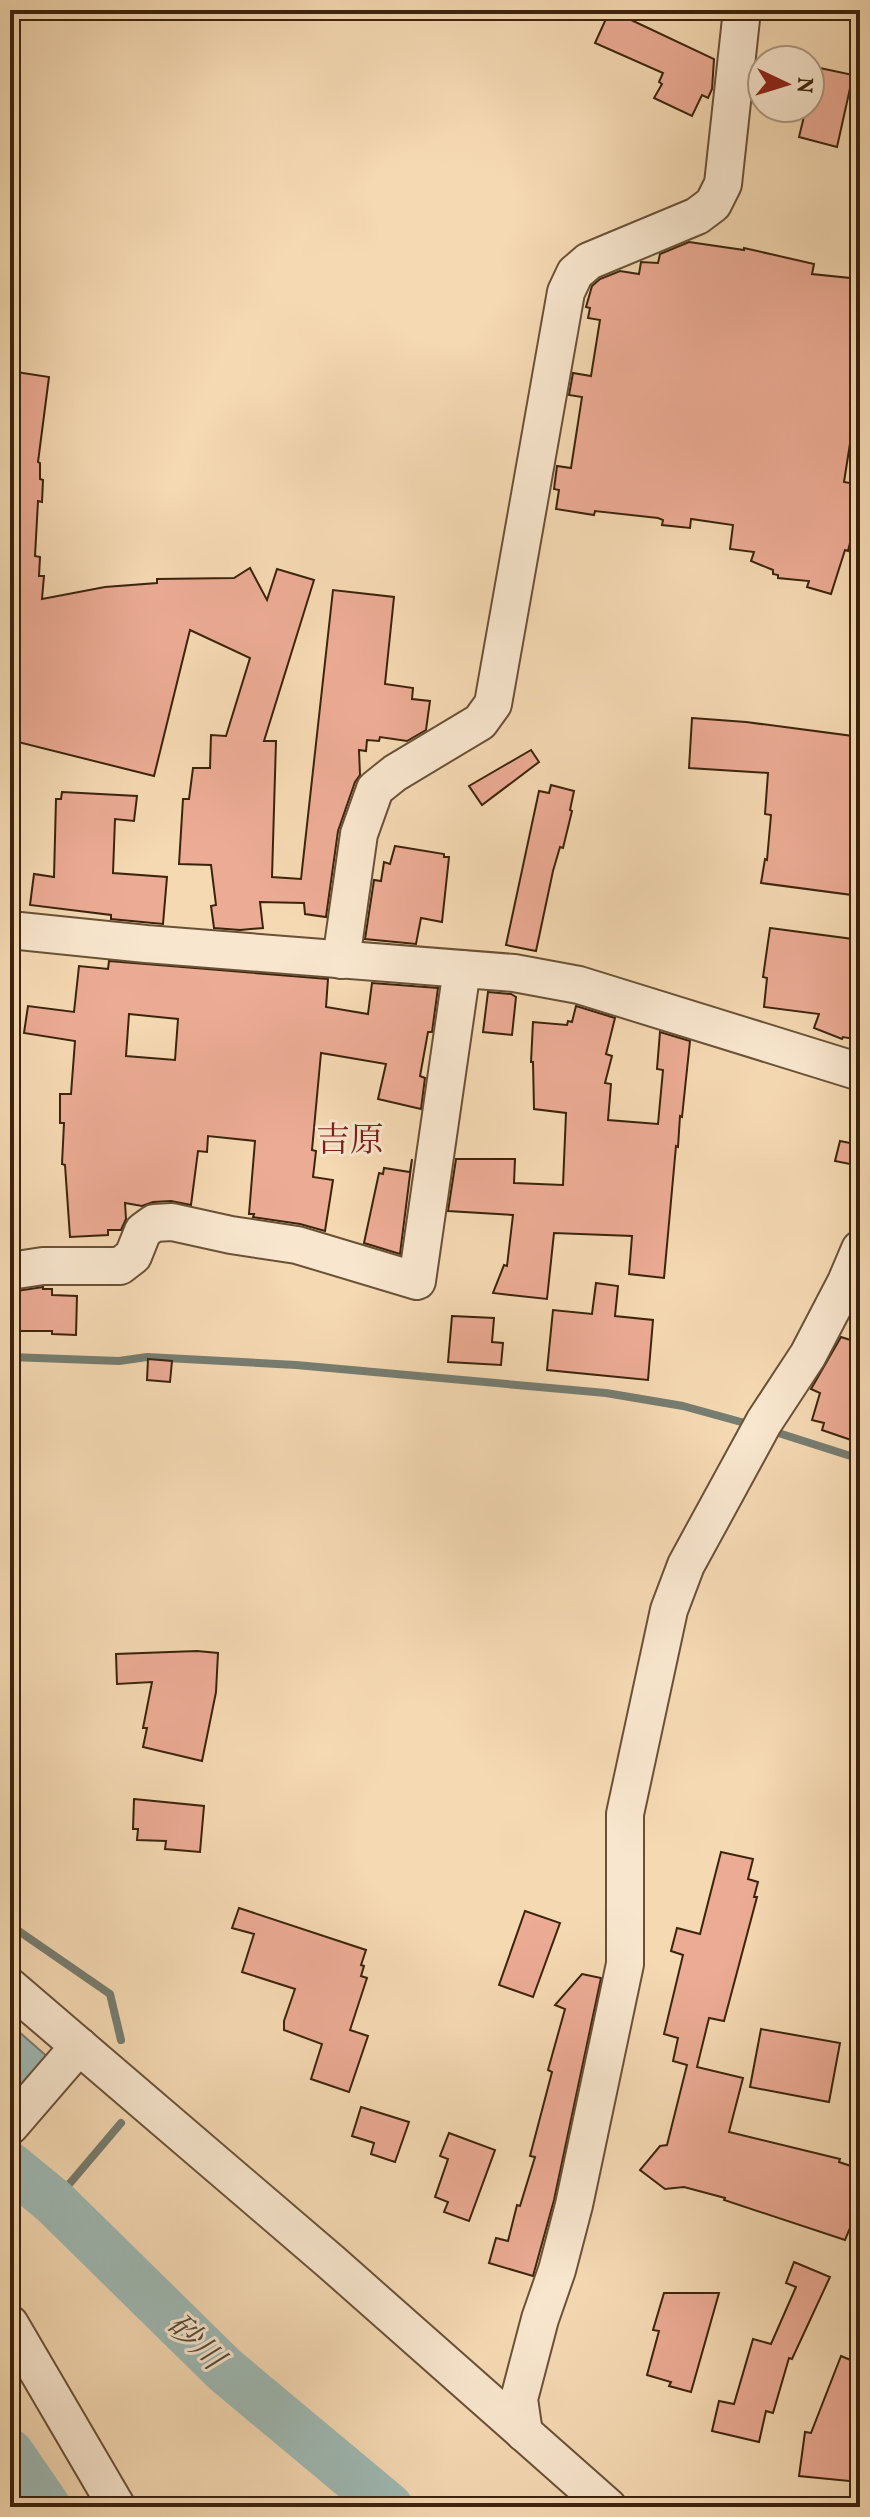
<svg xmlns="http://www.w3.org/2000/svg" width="870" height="2517" viewBox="0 0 870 2517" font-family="Vollkorn,'Noto Serif JP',serif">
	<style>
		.water { fill: #9eb9b4; stroke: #767d71; stroke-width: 2 }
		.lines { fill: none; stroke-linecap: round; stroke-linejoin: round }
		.stream { stroke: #767d71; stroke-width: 8 }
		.river { stroke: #9eb9b4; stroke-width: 48 }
		.building { fill: #ecab95; stroke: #3b240c; stroke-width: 2; fill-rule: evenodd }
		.minor-casing { stroke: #6a5136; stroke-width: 40 }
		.minor { stroke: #f8e6ce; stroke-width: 36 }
		.labels { text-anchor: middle; stroke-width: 6; stroke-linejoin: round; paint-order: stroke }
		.water-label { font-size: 32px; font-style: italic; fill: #544936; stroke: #f8e6ce }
		.quarter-label { font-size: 34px; fill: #7a1f14; stroke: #f8e6ce }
	</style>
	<rect width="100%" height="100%" fill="#f5d9b3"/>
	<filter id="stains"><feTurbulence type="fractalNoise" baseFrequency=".0025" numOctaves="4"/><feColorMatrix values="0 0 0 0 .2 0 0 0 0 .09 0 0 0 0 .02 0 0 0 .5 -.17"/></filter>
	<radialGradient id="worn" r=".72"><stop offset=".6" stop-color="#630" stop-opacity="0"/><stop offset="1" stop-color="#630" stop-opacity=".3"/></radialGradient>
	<!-- water -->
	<path class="water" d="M10,2024l40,35 -40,46z"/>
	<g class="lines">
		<!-- stream -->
		<g class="stream">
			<path d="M10,1357l109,4 28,-4 149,8 310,28 77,13 69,19"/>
			<path d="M769,1430l91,29"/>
			<path d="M10,1925l100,69 11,46"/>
			<path d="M54,2202l67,-79"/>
		</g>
		<!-- river -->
		<g class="river">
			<path d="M10,2166l44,36 171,168 164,137"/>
			<path d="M10,2453l37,54"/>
		</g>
	</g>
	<!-- building -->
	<g class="building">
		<path d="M610,10l104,49 -2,30 -4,9 -6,-3 -10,21 -38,-18 8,-14 -3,-2 4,-9 -68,-30z"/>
		<path d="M815,67l38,8 -16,72 -38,-10 7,-29h4v-19z"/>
		<path d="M689,242l55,8v-2l70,16 -2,10 48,5v64l-10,61 6,1 -12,77 12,2 -2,16 6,2 -4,25h-2l-6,24 -3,-1 -14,44 -24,-7 2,-6 -31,-3v-3l-5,-1v-4l-22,-9 3,-9 -24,-3 3,-24 -42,-6 -1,9 -28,-3 1,-5 -5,-2 -63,-7 -1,4 -38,-6 3,-19 -5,-1 3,-23 14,2 11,-71 -13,-2 4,-22 18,3 9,-56 -12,-2 2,-10 -4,-1 6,-21 8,-7 20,-8 19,3 2,-12 17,1 2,-9z"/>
		<path d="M10,371l39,6 -11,85 2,1v16l3,1 -1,22 -4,-1 -3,55 5,1 -1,19h5l-2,23 63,-12 52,-4v-4l77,-1 16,-10 17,32 10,-31 37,11 -50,161h12l-4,136 29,2 32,-289 61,7 -9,87 28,4 -1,11 18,2 -4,29 -19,11 -27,-4 -1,4 -12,-1 -1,11 -7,-1 1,25 -5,7 -17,49 -12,86 -21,-3 -1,-11 -44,-1 3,26 -23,2 -26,-2 -3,-22 5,-1 -5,-40 -32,-1 4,-65h6l4,-31h17l1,-33 15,1 24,-78 -60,-28 -36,146 -144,-36z"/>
		<path d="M692,718l54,4 114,15v159l-99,-13 4,-24 2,1 4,-45 -6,-1 3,-41 -79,-5z"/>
		<path d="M531,750l8,12 -57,43 -13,-19z"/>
		<path d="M551,785l23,6 -4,19 2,1 -9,37 -3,-1 -7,24 -17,80 -30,-6 33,-154 10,2z"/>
		<path d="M62,792l75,4 -3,25 -19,-2 -2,54 54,4 -4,47 -52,-5v-4l-81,-10 4,-31 20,3 2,-78h5z"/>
		<path d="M395,846l49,8v3h5l-7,65 -21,-4 -5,26 -51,-5 9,-59 7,1 3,-19 6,2z"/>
		<path d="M770,928l90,12v100l-17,-3 -1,2 -28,-11 5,-14 -55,-7 3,-29 -4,-1z"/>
		<path d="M109,961l219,18 -2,28 42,7 4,-31 66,5 -6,44h-4l-8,44 5,2 -4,31 -43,-10 8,-35 -65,-11 -9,97 4,1 -3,26 20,3 -8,51 -25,-7 -47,-7 1,-3h-5l6,-73 -47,-5 -1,16 -9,-1 -7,54 -20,-4 -18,1 -11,4 -17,-3 1,16 -5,11h-13v5l-38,2 -5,-72 -3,-1 2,-41h-4v-29h11l4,-53 -51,-8 4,-27 46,6 5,-46 29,3zM129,1014l49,5 -3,41 -49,-4z"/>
		<path d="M488,992l23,2 5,3 -4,38 -29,-3z"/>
		<path d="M576,1006l39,12 -9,36 6,2 -7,27 6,1 -3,36 50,4 5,-54 -6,-1 3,-37 30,9 -8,76 -2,-1 -2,31 -2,-1 -12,132 -35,-4 3,-38 -78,-3 -7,66 -54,-6 11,-28 3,1 6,-51 -65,-4 8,-52h59l-1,24 49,2 3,-72 -32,-4 -1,-47h-2l2,-40 34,3 1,-4 4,1z"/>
		<path d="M840,1141l20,4v21l-25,-5z"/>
		<path d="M412,1159l-12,95 -36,-11 15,-70 4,1 1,-6 26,4z"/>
		<path d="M596,1283l22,3 -3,30 38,4 -5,60 -101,-10 6,-60 39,4z"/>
		<path d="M43,1287v2h9v6l25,1 -1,39 -24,-1v-3h-42v-39z"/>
		<path d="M452,1316l42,2 -2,24 11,1 -2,22 -53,-3z"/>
		<path d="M841,1337l19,6v100l-38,-13 2,-7 -12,-3 8,-27 -9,-4z"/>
		<path d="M148,1359l24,2 -2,21 -23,-2z"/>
		<path d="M197,1651l21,2 -2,39 -14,69 -59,-14 4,-19h-4l9,-46 -35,2 -1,-30z"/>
		<path d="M134,1799l70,7 -4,46 -35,-3 1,-8 -29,-1 1,-11h-5z"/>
		<path d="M721,1852l32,7 -5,20 10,3 -4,15h3l-33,124 -15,-3 -12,49 46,11 -14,54 111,27 -1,3 21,7v35l-15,36 -121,-40 1,-2 -41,-11 -19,2 -25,-19 20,-24 7,-1 20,-80 -14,-4 5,-23 -14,-4 19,-79 -12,-4 6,-23 23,6z"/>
		<path d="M239,1908l127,42 -5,15 3,1 -3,10 6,2 -17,52 18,6 -19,56 -38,-13 11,-35 -38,-14v-9l11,-32 -53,-17 12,-38 -22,-6z"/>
		<path d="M525,1911l35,12 -27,74 -34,-12z"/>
		<path d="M582,1974l19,4 -47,222 -21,76 -44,-13 7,-25 12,3 9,-36 3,1 15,-49 -5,-1 22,-84 -4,-2 17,-61 -10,-4z"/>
		<path d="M761,2029l79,14 -11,59 -79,-15z"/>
		<path d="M361,2107l48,15 -14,40 -24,-8 3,-11 -22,-7z"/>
		<path d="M449,2133l46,17 -26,71 -25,-9 4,-10 -13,-5 13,-38 -8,-3z"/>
		<path d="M794,2262l36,15 -38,82 -3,-1 -16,55 -7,-2 -7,31 -47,-11 7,-30 15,3 19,-65 18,5 25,-57 -10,-4z"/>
		<path d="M664,2293h55l-28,99 -22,-6 2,-4 -24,-7 12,-44 -6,-1z"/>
		<path d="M841,2356l19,8 -1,118 -60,-6 6,-44 6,1z"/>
	</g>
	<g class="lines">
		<!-- minor casing -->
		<g class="minor-casing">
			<g id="minor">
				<path d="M10,930l136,14 368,29 65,12 281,87"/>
				<path d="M341,960l18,-126 16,-45 20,-16 85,-51 13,-18 73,-412 9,-19 14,-12 108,-45 16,-12 10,-20 19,-174"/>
				<path d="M10,1271l33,-5h77l13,-10 10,-25 11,-8 18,-1 59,13 66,10 120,36 45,-312"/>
				<path d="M10,1987l321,275 277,245"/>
				<path d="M10,2126l69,-80"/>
				<path d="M10,2324l107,183"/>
				<path d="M524,2433l-5,-34 21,-80 17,-49 17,-65 51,-241v-150l44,-204 17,-45 78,-143 44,-67 38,-73 14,-33"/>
			</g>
		</g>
		<!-- minor -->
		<use href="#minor" class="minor"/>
	</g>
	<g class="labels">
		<!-- water labels -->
		<g class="water-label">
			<text transform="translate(196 2341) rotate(44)" y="11">砂川</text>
		</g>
		<!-- quarter labels -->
		<g class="quarter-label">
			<text x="350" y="1151">吉原</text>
		</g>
	</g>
	<!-- margin -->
	<rect width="870" height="2517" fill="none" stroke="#f5d9b3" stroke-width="40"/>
	<rect x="12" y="12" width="846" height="2493" fill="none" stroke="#3b240c" stroke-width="4"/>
	<rect x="20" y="20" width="830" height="2477" fill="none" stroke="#3b240c" stroke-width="2"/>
	<!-- north arrow -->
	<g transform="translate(786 84) rotate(94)"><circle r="38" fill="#f8e6ce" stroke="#ac9880" stroke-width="2"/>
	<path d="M0-6L14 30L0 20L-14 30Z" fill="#8f2418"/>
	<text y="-12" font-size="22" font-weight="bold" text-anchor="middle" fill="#3b240c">N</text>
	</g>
	<rect width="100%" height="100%" filter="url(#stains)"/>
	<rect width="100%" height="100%" fill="url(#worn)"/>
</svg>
